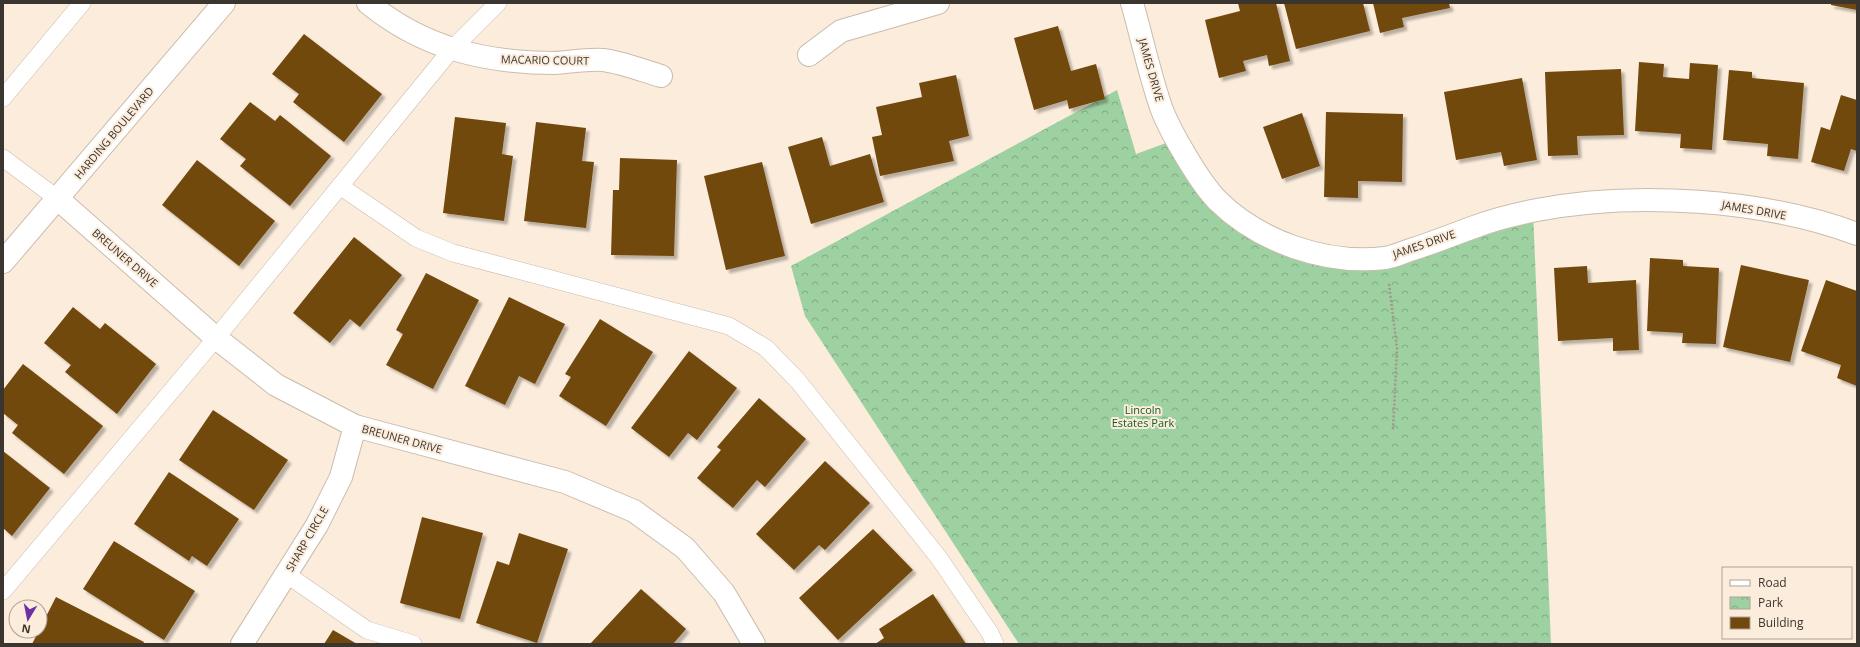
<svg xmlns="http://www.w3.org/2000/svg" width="1860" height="647" viewBox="0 0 1860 647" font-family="'Open Sans',sans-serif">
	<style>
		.park { fill: url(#park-crowns) }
		.building { fill: #71480e; filter: url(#shadow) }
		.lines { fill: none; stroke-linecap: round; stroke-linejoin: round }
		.lane-casing { stroke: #cabcac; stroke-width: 18 }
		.street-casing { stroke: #cabcac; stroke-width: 24 }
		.secondary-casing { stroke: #cabcac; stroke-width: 24 }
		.path { stroke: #a0968a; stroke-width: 2.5; stroke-dasharray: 2 2; stroke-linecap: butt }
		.lane { stroke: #fff; stroke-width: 17 }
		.street { stroke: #fff; stroke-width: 22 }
		.secondary { stroke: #fff; stroke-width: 22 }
		.labels { text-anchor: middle; stroke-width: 4; stroke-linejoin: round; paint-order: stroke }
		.street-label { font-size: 11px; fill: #3a352e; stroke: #fbecdc }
		.park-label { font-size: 11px; fill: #0e5e22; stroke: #fbecdc }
	</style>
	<defs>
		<pattern id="park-crowns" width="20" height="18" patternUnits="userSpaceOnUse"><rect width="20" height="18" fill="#9ed1a2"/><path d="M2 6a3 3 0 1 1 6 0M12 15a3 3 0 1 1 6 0" fill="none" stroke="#82aa84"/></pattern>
		<filter id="shadow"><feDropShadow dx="3.5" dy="3.5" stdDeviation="1" flood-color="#0004"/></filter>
	</defs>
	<rect width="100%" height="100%" fill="#fbecdc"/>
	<!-- park -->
	<path class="park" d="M1117,90l19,64 41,-15 52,65 75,40 86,6 143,-39 18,433h-532l-214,-328 -14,-50z"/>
	<!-- building -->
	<g class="building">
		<path d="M1238,3h38l14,58 -21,5 -2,-11 -24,6 3,10 -27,7 -14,-58 35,-9z"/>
		<path d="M1284,3h79l7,28 -74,18z"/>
		<path d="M1373,3h76l1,5 -48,10 2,9 -24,6z"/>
		<path d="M1831,3h26v7l-26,-5z"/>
		<path d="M1058,26l13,45 25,-7 9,35 -36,10 -2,-9 -33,10 -20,-72z"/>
		<path d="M304,34l78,60 -38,48 -51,-40 6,-8 -27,-20z"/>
		<path d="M1639,62l25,2 -1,13 26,2 1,-16 28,2 -6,85 -32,-2 1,-14 -46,-3z"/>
		<path d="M1621,69l3,66 -47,1 1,19 -30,1 -3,-84z"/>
		<path d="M1729,70l23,2v6l52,5 -6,76 -31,-3 1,-12 -45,-4z"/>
		<path d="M956,75l13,61 -20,5 5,20 -74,15 -8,-39 10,-2 -6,-28 46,-10 -3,-14z"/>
		<path d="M1522,78l15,82 -33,6 -3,-14 -45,8 -12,-68z"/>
		<path d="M1841,95l16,5v51l-6,-2 -7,22 -33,-9 10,-35 9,3z"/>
		<path d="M250,102l25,19 5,-6 51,41 -41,50 -50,-40 6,-7 -26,-20z"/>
		<path d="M1326,112l77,2 -1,68 -44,-1v17l-34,-1z"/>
		<path d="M1302,113l18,53 -38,13 -19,-52z"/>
		<path d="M455,117l51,6 -4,31 11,2 -9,65 -61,-8z"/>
		<path d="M536,122l50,6 -4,33 12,1 -8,66 -62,-7z"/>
		<path d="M822,137l8,29 40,-12 14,48 -73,22 -23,-77z"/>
		<path d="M620,158l57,2 -3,96 -63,-1 2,-65h6z"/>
		<path d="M197,160l78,61 -36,45 -77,-61z"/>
		<path d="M762,162l23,94 -59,14 -22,-94z"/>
		<path d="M354,237l48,38 -42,52 -10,-8 -20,24 -37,-30z"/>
		<path d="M1650,258l33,2v6l36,2 -3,76 -34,-1 1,-10 -36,-2z"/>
		<path d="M1741,265l68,15 -19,82 -67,-15z"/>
		<path d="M1587,266l1,17 48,-3 3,70 -26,1v-13l-55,3 -4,-73z"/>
		<path d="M426,273l53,27 -46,89 -47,-24 17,-31 -7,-4z"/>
		<path d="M1826,280l31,11v95l-20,-8 4,-13 -40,-14z"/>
		<path d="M509,297l56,27 -30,60 -16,-8 -14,29 -40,-19z"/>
		<path d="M73,307l27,22 5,-6 51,41 -39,50 -52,-42 6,-7 -27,-22z"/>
		<path d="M600,319l53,33 -47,74 -47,-30 12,-19 -6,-3z"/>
		<path d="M689,351l48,37 -40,52 -9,-7 -19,24 -38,-29z"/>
		<path d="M23,364l80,62 -39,48 -52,-41 6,-8 -15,-12v-23z"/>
		<path d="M759,398l47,41 -41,48 -8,-7 -24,28 -36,-30 24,-28 -4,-3z"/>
		<path d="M213,410l75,50 -34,50 -75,-50z"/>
		<path d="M3,451l47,37 -38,48 -9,-8z"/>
		<path d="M825,461l45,42 -45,47 -6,-5 -25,25 -38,-36z"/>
		<path d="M169,472l70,47 -32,47 -15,-10 -3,5 -55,-37z"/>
		<path d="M422,517l61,16 -23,86 -60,-16z"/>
		<path d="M873,529l40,41 -75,70 -39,-42z"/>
		<path d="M519,533l49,16 -31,94 -61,-20 21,-62 12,4z"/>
		<path d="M114,541l81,50 -31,49 -81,-51z"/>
		<path d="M641,589l45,40 -13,15h-83z"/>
		<path d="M933,594l33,50h-91l9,-6 -5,-9z"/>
		<path d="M56,597l88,45 -1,2h-111z"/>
		<path d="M333,630l24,14h-33z"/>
	</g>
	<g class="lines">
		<!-- lane casing -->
		<g class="lane-casing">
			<g id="lane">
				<path d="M3,98l79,-95"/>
				<path d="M3,158l55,41"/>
				<path d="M340,186l76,52 37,15 276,73 37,22 32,33 141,177 51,75 5,11"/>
				<path d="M286,574l81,56 46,14"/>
				<path d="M3,591l213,-253 235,-288 47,-47"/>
			</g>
		</g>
		<!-- street casing -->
		<g class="street-casing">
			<g id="street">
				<path d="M368,3c55,45 117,60 187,60 15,-1 32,-4 48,-3 18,2 41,11 58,16"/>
				<path d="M1132,3c10,35 18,73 30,107 9,23 38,73 56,91 42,41 108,64 167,57 8,-1 17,-5 25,-8 23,-7 44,-16 67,-24 19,-7 40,-12 60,-16 97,-19 227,-11 320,24"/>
				<path d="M809,55l32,-24 97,-28"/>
				<path d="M58,199l158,139 60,47 79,41 210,56 69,29 51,37 39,45 30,51"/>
				<path d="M242,644l75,-119 24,-48 14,-51"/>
			</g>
		</g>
		<!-- secondary casing -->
		<g class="secondary-casing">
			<path id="secondary" d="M3,262l221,-259"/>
		</g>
		<!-- path -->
		<path class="path" d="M1389,284l8,64 -4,82"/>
		<!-- lane -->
		<use href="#lane" class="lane"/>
		<!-- street -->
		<use href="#street" class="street"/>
		<!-- secondary -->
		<use href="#secondary" class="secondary"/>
	</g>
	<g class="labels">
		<!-- street labels -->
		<g class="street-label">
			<text transform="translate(545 60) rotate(1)" y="4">MACARIO COURT</text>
			<text transform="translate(1151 70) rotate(74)" y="4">JAMES DRIVE</text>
			<text transform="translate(114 133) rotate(-50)" y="4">HARDING BOULEVARD</text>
			<text transform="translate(1754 210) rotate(10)" y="4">JAMES DRIVE</text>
			<text transform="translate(1424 244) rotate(-19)" y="4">JAMES DRIVE</text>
			<text transform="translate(125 258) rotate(41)" y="4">BREUNER DRIVE</text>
			<text transform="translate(402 439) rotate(15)" y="4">BREUNER DRIVE</text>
			<text transform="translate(307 539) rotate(-60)" y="4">SHARP CIRCLE</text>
		</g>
		<!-- park labels -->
		<g class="park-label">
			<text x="1143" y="414">Lincoln<tspan x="1143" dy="13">Estates Park</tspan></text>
		</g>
	</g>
	<!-- border -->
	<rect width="1860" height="647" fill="none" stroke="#3a352e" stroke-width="8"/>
	<!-- legend -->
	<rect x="1722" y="567" width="130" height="72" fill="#fbecdc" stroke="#aea396"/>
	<rect x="1730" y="580" width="20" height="6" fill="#ffffff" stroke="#aea396"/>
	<text x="1758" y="587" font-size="12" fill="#3a352e">Road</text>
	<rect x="1730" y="597" width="20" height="12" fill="url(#park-crowns)" stroke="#aea396"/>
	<text x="1758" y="607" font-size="12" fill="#3a352e">Park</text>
	<rect x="1730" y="617" width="20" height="12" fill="#71480e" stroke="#aea396"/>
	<text x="1758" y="627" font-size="12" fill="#3a352e">Building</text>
	<!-- north arrow -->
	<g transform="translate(28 619) rotate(190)"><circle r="19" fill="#fbecdc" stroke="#aea396"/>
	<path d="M0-3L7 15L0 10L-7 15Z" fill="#7030a5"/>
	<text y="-6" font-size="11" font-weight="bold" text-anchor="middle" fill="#3a352e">N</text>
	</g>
</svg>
